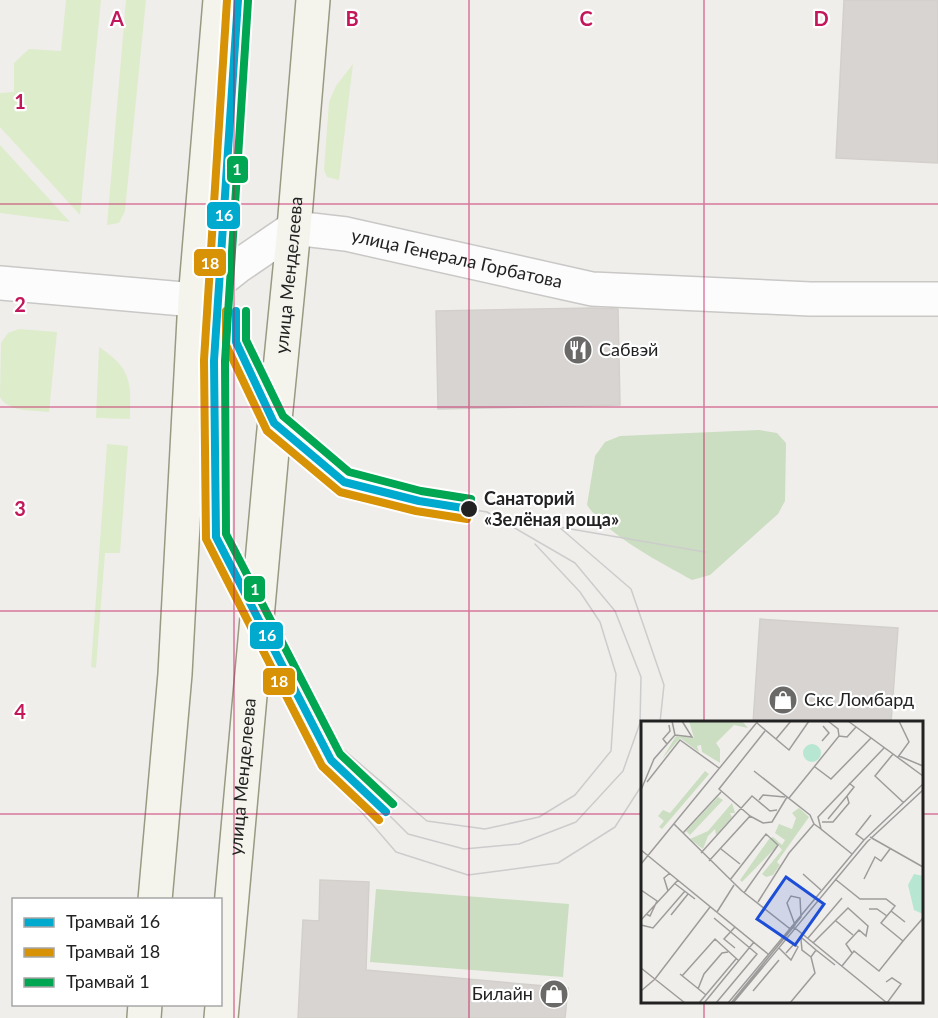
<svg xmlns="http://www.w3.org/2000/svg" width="938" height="1018" viewBox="0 0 938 1018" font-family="Lato,sans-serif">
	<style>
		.grass { fill: #ddeccb }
		.forest { fill: #cbdec1 }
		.building { fill: #d7d4d2; stroke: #d3d0cc; stroke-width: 1.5 }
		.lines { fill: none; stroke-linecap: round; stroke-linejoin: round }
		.street-casing { stroke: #c9c8c7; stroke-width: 36 }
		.secondary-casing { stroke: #999a82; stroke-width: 36 }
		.street { stroke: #fdfcfc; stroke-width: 33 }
		.secondary { stroke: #f4f4ed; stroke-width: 33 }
		.tram { stroke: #ccc; stroke-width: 1.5 }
		.tram-1-casing { stroke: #fff; stroke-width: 12 }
		.tram-2-casing { stroke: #fff; stroke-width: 12 }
		.tram-3-casing { stroke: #fff; stroke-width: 12 }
		.tram-1 { stroke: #00a9ce; stroke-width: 8 }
		.tram-2 { stroke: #d79205; stroke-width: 8 }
		.tram-3 { stroke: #00a651; stroke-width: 8 }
		.grid { fill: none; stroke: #c2185b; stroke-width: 1.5; stroke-opacity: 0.55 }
		.stop-dot { fill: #222; stroke: #fff; stroke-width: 2 }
		.labels { text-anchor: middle; stroke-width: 4.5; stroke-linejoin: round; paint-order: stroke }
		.street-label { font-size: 18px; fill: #222; stroke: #fff }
		.poi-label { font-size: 18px; fill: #222; stroke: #fff; text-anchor: start }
		.stop-label { font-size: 18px; font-weight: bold; fill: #222; stroke: #fff; text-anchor: start }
		.inset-road { fill: none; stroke: #9e9c9b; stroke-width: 1.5 }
		.view { fill: #1d4ed8; fill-opacity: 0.15; stroke: #1d4ed8; stroke-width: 3 }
		.inset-edge { fill: none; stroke: #222; stroke-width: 3 }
		.grid-label { font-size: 20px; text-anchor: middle; font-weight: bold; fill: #c2185b; stroke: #fff; stroke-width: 4.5; stroke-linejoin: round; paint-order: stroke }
		.line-badge { stroke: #fff; stroke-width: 2 }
		.badge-label { font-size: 16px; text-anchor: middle; font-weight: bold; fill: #fff }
	</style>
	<rect width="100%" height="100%" fill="#f0eeeb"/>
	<!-- grass -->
	<g class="grass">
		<path d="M66,0h35l-21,215 -80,-88v-34l14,-1v-29l15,-14 32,2z"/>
		<path d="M126,0h20l-21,211 -6,12 -12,2z"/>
		<path d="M353,64l-14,116 -12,-3 -3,-7 5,-68 7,-16z"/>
		<path d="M0,145l70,77 -70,-9z"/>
		<path d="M19,329l38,3 -8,80c-15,-2 -40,1 -49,-15l1,-54 7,-10z"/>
		<path d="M99,347c33,22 32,35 31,72l-34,-1z"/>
		<path d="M107,444l21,2 -8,107h-15l-9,115 -5,-1z"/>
	</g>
	<!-- forest -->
	<g class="forest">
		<path d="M759,430l18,3 9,10 -1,58 -7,13 -68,61 -18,5c-32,-18 -84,-44 -105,-75l8,-49 10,-14 15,-6z"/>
		<path d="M376,889l193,15 -6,73 -193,-15z"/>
	</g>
	<!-- building -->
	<g class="building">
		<path d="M844,0h94v163l-102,-5z"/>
		<path d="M592,308l26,1 2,96 -182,4 -2,-98z"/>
		<path d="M760,619l138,9 -7,95h-138z"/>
		<path d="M320,880l49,2 -3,88 202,18 -3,30h-267l5,-98 16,1z"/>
	</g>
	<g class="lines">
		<!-- street casing -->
		<g class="street-casing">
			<g id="street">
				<path id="s1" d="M0,283l195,17 42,-33 57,-39 52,6 246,55 218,10h128"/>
			</g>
		</g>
		<!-- secondary casing -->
		<g class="secondary-casing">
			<g id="secondary">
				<path d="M155,900l20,-226 20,-374 25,-300"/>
				<path d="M144,1018l1,-14"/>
				<path id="s2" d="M221,1018l52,-578 21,-212 19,-228"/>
			</g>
		</g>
		<!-- street -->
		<use href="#street" class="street"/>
		<!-- secondary -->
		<use href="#secondary" class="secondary"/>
		<!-- tram -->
		<g class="tram">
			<path d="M500,514l59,13 72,62 33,96 -4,37"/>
			<path d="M559,527l146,25"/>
			<path d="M310,721l117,100 58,8 54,-12 36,-22 36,-44 5,-77 -16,-52 -20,-30 -45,-48"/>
			<path d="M331,760l21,41 44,51 72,23 90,-12 57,-36 27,-42"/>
			<path d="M386,812l22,22 56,15 55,-5 57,-22 47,-51 17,-48 1,-46 -26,-66 -40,-48 -88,-51 -18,-3"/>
		</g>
		<!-- tram-1 casing -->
		<g class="tram-1-casing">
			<g id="tram-1">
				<path d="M238,0l-24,361 2,176 115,223 55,52"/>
				<path d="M236,311v31l38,81 70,59 75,19 50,8"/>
			</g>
		</g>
		<!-- tram-2 casing -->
		<g class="tram-2-casing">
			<g id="tram-2">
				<path d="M227,0l-23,360 2,179 116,227 57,54"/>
				<path d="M226,311v34l41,86 73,61 76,19 51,8"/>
			</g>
		</g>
		<!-- tram-3 casing -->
		<g class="tram-3-casing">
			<g id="tram-3">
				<path d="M248,1l-23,360 1,173 114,220 53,50"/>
				<path d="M246,311v29l37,76 66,56 72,19 50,8"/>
			</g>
		</g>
		<!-- tram-1 -->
		<use href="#tram-1" class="tram-1"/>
		<!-- tram-2 -->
		<use href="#tram-2" class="tram-2"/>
		<!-- tram-3 -->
		<use href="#tram-3" class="tram-3"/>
	</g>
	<!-- grid -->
	<path class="grid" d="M234,0v1018M469,0v1018M704,0v722M0,204h938M0,407h938M0,611h938M0,814h642M922,814h16M704,1002v16"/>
	<!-- icons -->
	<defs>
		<g id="restaurant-disc" transform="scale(1.5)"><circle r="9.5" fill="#6a6968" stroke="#fff"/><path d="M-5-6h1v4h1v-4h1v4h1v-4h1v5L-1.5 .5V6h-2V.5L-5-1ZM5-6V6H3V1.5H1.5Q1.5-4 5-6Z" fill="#fff"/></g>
		<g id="shop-disc" transform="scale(1.5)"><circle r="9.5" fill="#6a6968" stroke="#fff"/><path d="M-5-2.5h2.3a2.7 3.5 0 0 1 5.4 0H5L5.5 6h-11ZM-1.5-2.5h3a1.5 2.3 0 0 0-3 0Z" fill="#fff"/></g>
	</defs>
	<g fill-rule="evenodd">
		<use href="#restaurant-disc" x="578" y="350"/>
		<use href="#shop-disc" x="783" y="700"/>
		<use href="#shop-disc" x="554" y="994"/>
	</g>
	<!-- markers -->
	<circle class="stop-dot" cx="469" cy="509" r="9"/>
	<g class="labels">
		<!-- street labels -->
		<g class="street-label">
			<text dy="6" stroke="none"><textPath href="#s1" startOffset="484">улица Генерала Горбатова</textPath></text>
			<text dy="6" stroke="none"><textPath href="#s2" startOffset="746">улица Менделеева</textPath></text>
			<text dy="6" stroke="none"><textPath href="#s2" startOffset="242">улица Менделеева</textPath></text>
		</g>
		<!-- poi labels -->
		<g class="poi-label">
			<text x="599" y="356">Сабвэй</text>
			<text x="804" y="706">Скс Ломбард</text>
			<text x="533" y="1000" text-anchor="end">Билайн</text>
		</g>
		<!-- stop labels -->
		<g class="stop-label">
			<text x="484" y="505">Санаторий<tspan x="484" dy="21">«Зелёная роща»</tspan></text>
		</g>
	</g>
	<!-- overview -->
	<g transform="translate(641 721)">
		<rect width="282" height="282" fill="#f0eeeb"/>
		<path d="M48,0h53l6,7 -14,-3 -18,18 4,6v14l-18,-11 -1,-7 -4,1 2,6 -19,-14 -18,21 14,-23 18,2zM64,50l4,3 -47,55 -3,-2 5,-6 -6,-5 5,-6 7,3zM77,76l5,3 -33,35 -4,-4zM91,82l3,10h-5l2,4 -16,18 -1,-6 -7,7 -5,13 -13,-10 18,-8zM158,87l10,9 -32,45 3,3 -7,10 -7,2 -4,-3 20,-24 -4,-5 -36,37 -2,-2 29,-41 4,-2 9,8 3,-5 -10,-7 4,-9 13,5 4,-11 -4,-5z" fill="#cbdec1"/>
		<path d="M162 32a9 9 0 1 1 18 0a9 9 0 1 1-18 0ZM273,153l9,2v38l-9,-4 -6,-25z" fill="#b7e6d2"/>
		<path class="inset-road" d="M187,0l10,8 1,7M207,0l75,55M116,2l32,27 20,-29M34,14l17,2 -10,-16M135,18l15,-18M181,20l7,-8 -6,-7M26,23l-4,-5 7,-8 -1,-6M252,33l-18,22 29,27M258,35l24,10M257,36l11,-15 -10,-21M174,46l16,12 40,-41M113,50l56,44 4,9M6,61l33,-42 39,28M0,69l13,-31 21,-24 -3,-14M148,77l50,-62 8,1 9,-10M118,79l4,-5 22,2M109,95l13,7 9,-1 15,-25M187,98l19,-23M181,101h11l16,-19 -2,-7 7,-9 -5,-4M33,103l68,67 47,37h6l92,75 14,-19 -9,-6 -6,4M42,112l38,-41M229,116l53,30M223,119l-8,-6 15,-19M80,128l19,15M0,129l127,104M60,132l51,-57 18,15 7,-1M211,133l-31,-25 -3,-12 66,-69M68,140l41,-45 -31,-27 46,-58M0,143l117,-143M162,153l18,16M194,158l25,20h26l9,7 -4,5M223,158l11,-22 6,4 9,-12M89,159l36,-46 12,11 -34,48M33,162l21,16M0,169l16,11 -7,15 -4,-2M27,170l-4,-13 6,-5M117,181l31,-49 25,-29 7,5M228,188h8l10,7M76,191l17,-27M30,194l17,-21M73,197l43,36 -41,49M0,199l37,-40M195,200l17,14M0,204l12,3 32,-37M94,206l-11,12 11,9M167,217l34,-40M262,220l20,-23M172,222l35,-35 20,18 -2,10 -7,-6 -13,14 6,9M138,227l12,12 7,-13 -4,-3 -8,9M175,229l-5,7 -9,-7 -1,-10 1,-2 14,12 19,15M201,245l12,-15 25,20 24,-30 -22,-18 10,-12 14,11M0,247l44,35M39,253l26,21M41,255l33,-37 24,22M57,268l6,-15 18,-21 6,-1M0,270l14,-12 55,-72M112,270l26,-31M58,282l37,-44M63,282l50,-61M87,282l136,-163 59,-56M90,282l64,-78 -8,-22 4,-7 9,2 1,19 -69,86M92,282l134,-161 56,-52M149,282l25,-30 -4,-16"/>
		<path class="view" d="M145,156l38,27 -29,41 -38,-26z"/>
		<rect width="282" height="282" class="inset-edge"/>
	</g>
	<g class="grid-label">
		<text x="117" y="26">A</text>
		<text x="352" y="26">B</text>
		<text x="586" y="26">C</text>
		<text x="821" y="26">D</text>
		<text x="20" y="109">1</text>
		<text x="20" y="312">2</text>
		<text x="20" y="516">3</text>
		<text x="20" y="719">4</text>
	</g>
	<g class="line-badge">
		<rect x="226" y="155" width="23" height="29" rx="6" fill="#00a651"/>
		<rect x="206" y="201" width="35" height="29" rx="6" fill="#00a9ce"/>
		<rect x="193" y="248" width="34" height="29" rx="6" fill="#d79205"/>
		<rect x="243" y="575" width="23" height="28" rx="6" fill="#00a651"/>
		<rect x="249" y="621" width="35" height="29" rx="6" fill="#00a9ce"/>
		<rect x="262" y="667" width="34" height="29" rx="6" fill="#d79205"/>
	</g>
	<g class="badge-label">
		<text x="237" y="175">1</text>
		<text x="224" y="221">16</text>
		<text x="210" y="269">18</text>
		<text x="255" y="595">1</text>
		<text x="267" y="641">16</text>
		<text x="279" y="687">18</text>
	</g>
	<!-- legend -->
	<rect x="12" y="898" width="210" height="108" fill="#ffffff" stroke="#a7a7a7" stroke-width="1.5"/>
	<rect x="24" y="918" width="30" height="9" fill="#00a9ce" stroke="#a7a7a7" stroke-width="1.5"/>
	<text x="66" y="928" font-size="18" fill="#222222">Трамвай 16</text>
	<rect x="24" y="948" width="30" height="9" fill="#d79205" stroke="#a7a7a7" stroke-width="1.5"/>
	<text x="66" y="958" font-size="18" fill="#222222">Трамвай 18</text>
	<rect x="24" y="978" width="30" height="9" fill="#00a651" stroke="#a7a7a7" stroke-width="1.5"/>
	<text x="66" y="988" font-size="18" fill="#222222">Трамвай 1</text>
</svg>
